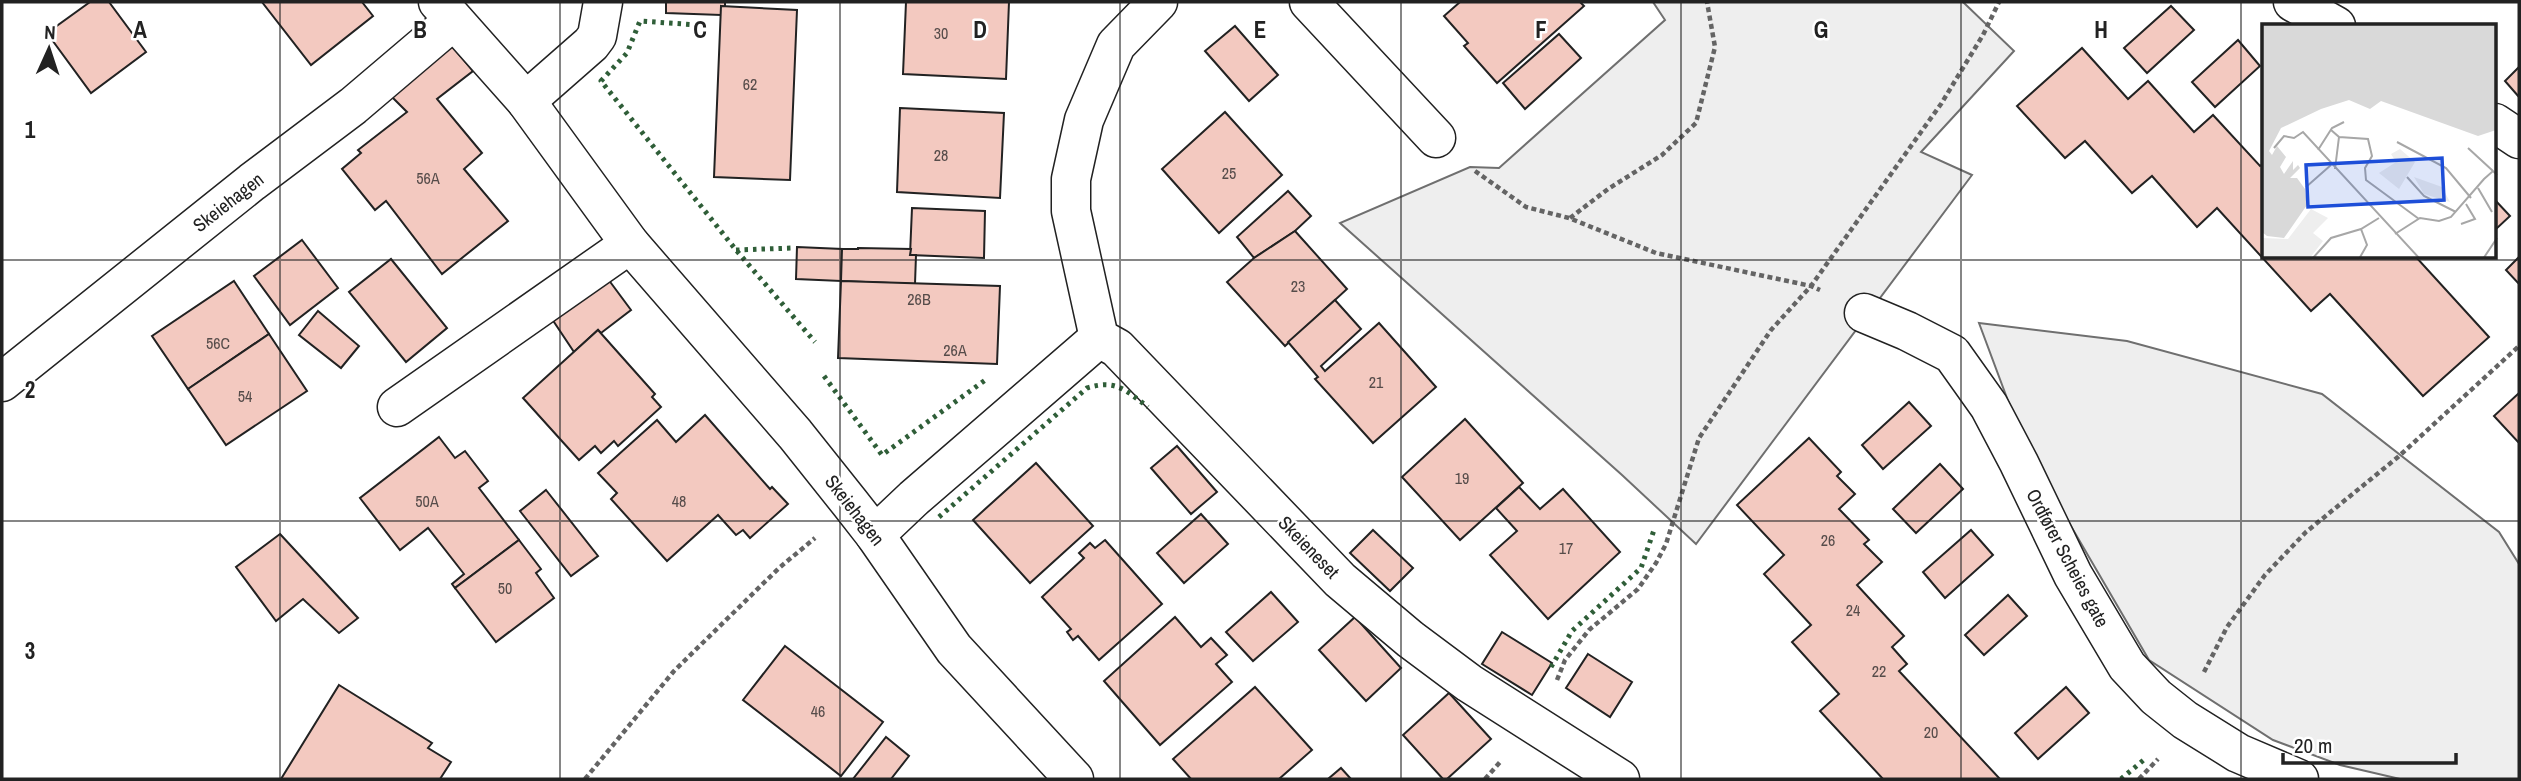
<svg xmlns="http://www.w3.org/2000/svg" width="2521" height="781" viewBox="0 0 2521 781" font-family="'Archivo Narrow',sans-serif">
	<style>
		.green { fill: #eee; stroke: #6f6f6f; stroke-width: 2 }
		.building { fill: #f3c9c0; stroke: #222; stroke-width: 2 }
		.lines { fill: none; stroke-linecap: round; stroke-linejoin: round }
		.minor-casing { stroke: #222; stroke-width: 41 }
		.path { stroke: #646464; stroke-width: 4.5; stroke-dasharray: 5 3.5; stroke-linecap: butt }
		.minor { stroke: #fff; stroke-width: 38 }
		.hedge { stroke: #2f5e38; stroke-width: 5; stroke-dasharray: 3.5 5; stroke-linecap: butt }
		.grid { fill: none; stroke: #222; stroke-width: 2; stroke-opacity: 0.55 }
		.labels { text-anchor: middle; stroke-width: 5; stroke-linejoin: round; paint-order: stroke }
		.number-label { font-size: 16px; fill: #564c4a }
		.street-label { font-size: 19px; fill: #222; stroke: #fff }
		.inset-road { fill: none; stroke: #a7a7a7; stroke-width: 2 }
		.view { fill: #1d4ed8; fill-opacity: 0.15; stroke: #1d4ed8; stroke-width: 3.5 }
		.inset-edge { fill: none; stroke: #222; stroke-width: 3.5 }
		.grid-label { font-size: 23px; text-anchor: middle; font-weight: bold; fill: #222; stroke: #fff; stroke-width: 5; stroke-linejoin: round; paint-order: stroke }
	</style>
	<rect width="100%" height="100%" fill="#fff"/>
	<!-- green -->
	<g class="green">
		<path d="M1653,2h310l51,49 -93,101 51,23 -276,369 -74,-69 -282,-252 130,-56 29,1 166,-148z"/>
		<path d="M1979,323l148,18 195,53 177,138 20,32v215h-119l-60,-14 -67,-25 -124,-80 -123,-211z"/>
	</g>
	<!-- building -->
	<g class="building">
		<path d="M90,2h19l37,50 -55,41 -44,-60z"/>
		<path d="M262,2h100l11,14 -62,49z"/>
		<path d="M666,2h59v5l-4,-1v9l-55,-2z"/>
		<path d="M906,2h103l-3,77 -103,-5z"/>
		<path d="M1460,2h120l4,4 -87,77 -33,-37 4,-3 -24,-27z"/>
		<path d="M721,6l76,4 -7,170 -76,-3z"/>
		<path d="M2171,6l23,24 -47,43 -23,-25z"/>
		<path d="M1235,26l43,49 -29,26 -44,-50z"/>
		<path d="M1559,34l22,24 -56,51 -22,-26z"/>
		<path d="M2238,40l22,26 -45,41 -23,-25z"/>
		<path d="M452,46l21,25 -36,28 45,54 -18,16 44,52 -66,53 -56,-73 -11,9 -33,-41 19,-16 -3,-3 49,-38 -17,-17z"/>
		<path d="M2082,48l46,51 20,-18 46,51 19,-17 47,51 4,-3v94h152l73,80 -66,59 -93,-102 -19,17 -94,-103 -20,19 -45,-51 -20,17 -47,-52 -20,17 -48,-52z"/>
		<path d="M2519,67v30l-14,-16z"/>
		<path d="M900,108l104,5 -4,85 -103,-6z"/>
		<path d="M1225,112l57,63 -63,58 -57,-64z"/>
		<path d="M1288,191l23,25 -16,15 -41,27 -17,-21z"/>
		<path d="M2495,200l15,16 -15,14z"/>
		<path d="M912,208l73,3 -1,47 -74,-3z"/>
		<path d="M1295,231l52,58 -62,57 -58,-64 27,-24z"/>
		<path d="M302,240l36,48 -48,37 -36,-49z"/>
		<path d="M797,247l45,2 -1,32 -45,-2z"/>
		<path d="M858,248l53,1 -1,6h6l-1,29 -74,-3 1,-32h16z"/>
		<path d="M2519,257v27l-13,-14z"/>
		<path d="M391,259l56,69 -41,34 -57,-70z"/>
		<path d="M608,279l23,31 -30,23 -3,-3 -24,22 -22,-33z"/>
		<path d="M234,281l35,53 -81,55 -36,-53z"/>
		<path d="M841,281l159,5 -3,78 -159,-6z"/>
		<path d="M1335,300l26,29 -40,37 4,5 54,-48 57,64 -63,56 -58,-64 3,-2 -30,-35z"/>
		<path d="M318,311l41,35 -18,22 -42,-33z"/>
		<path d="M598,330l57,64 -3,3 9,10 -43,39 -4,-5 -13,12 -6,-7 -16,14 -56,-62z"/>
		<path d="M269,334l38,57 -81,54 -38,-56z"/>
		<path d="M2519,393v50l-25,-27z"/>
		<path d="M1909,402l22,24 -48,43 -21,-24z"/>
		<path d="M705,415l65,74 2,-2 16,17 -38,34 -7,-8 -7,5 -18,-20 -51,46 -56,-62 6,-6 -19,-20 59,-53 19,22z"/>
		<path d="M1465,419l58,64 -63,57 -58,-63z"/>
		<path d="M439,437l16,21 10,-7 23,30 -9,7 40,52 -64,48 -3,-4 12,-10 -36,-46 -28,22 -40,-52z"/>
		<path d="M1809,438l32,34 -4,4 18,18 -16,15 30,31 -5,4 18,18 -25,23 47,51 -12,11 15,17 -8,7 101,108h-117l-63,-68 19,-17 -47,-52 19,-17 -47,-51 20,-19 -47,-50z"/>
		<path d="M1177,446l40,46 -26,22 -40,-46z"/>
		<path d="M1036,463l57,63 -63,57 -57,-63z"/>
		<path d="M1940,464l23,25 -47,44 -23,-24z"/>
		<path d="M1519,487l21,22 23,-20 57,63 -72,67 -58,-64 27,-24 -21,-23z"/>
		<path d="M546,490l52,66 -27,20 -51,-65z"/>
		<path d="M1201,514l27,30 -44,39 -27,-30z"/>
		<path d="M1373,530l40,38 -23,23 -40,-38z"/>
		<path d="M1971,530l22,25 -48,43 -22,-26z"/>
		<path d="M280,534l78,84 -19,15 -36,-34 -27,22 -40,-54z"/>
		<path d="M519,540l22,29 -5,4 18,25 -58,44 -41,-54z"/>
		<path d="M1105,540l57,64 -63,56 -21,-24 -5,4 -6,-8 4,-3 -29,-32 42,-39 -5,-5 11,-10 5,5z"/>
		<path d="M1271,592l27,30 -45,39 -27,-29z"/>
		<path d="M2008,595l19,21 -43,39 -19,-20z"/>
		<path d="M1175,617l26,30 10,-9 16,17 -11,9 16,18 -72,63 -56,-64z"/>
		<path d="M1355,617l46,51 -35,33 -47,-51z"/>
		<path d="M1502,632l50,31 -20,32 -50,-31z"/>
		<path d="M785,646l98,76 -42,54 -98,-76z"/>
		<path d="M1588,654l44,28 -22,35 -44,-29z"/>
		<path d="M339,685l93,58 -4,5 23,14 -11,17h-159z"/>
		<path d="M1255,687l57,63 -33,29h-88l-18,-20z"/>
		<path d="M2066,687l23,26 -51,46 -23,-26z"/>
		<path d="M1449,693l42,46 -44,40h-4l-40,-44z"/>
		<path d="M886,737l23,19 -18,23h-38z"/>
		<path d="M1341,768l10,11h-23z"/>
	</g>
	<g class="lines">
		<!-- minor casing -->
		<g class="minor-casing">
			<g id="minor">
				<path d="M438,2l88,99 104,143 165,190 55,69 25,32 79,114 120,130"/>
				<path d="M1158,2l-42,43 -32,75 -13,59v32l28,127 18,10 223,232 70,59 59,44 151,96"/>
				<path d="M1309,2l127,136"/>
				<path d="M2293,2l43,24"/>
				<path d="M526,101l65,-57 6,-8 6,-34"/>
				<path d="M2495,123l24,16"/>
				<path d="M1864,313l43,18 45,23 37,52 30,57 54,112 54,91 29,31 29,23 53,33 61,26"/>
				<path d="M2,382l250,-200 101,-76 100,-85"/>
				<path d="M397,407l233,-163"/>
				<path d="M875,535l39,-37 185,-160"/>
			</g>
		</g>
		<!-- path -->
		<g class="path">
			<path d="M1475,171l51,36 43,11 87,35 155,33 9,4"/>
			<path d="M1570,218l38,-29 54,-34 34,-32 19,-76 -8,-45"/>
			<path d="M2204,672l23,-45 38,-52 41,-43 92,-75 121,-111"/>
			<path d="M1557,680l8,-20 24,-30 49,-41 18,-26 10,-19 33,-106 72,-108 40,-44 130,-182 42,-69 16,-33"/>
			<path d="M585,779l89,-108 105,-103 36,-30"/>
			<path d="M1485,779l16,-18"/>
			<path d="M2139,779l19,-20"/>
		</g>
		<!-- minor -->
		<use href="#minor" class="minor"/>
		<!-- hedge -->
		<g class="hedge">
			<path d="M698,25l-58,-4 -13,32 -26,28 135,169 79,92"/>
			<path d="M736,250l58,-2"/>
			<path d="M824,376l58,79 106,-77"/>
			<path d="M939,517l148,-129c29,-9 38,2 61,19"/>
			<path d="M1551,667l21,-36 69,-63 13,-38"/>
			<path d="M2121,779l25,-21"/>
		</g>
	</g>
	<!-- grid -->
	<path class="grid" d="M280,2v777M560,2v777M840,2v777M1120,2v777M1401,2v777M1681,2v777M1961,2v777M2241,2v777M2,260h2517M2,521h2517"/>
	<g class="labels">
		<!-- number labels -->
		<g class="number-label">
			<text x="941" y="39">30</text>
			<text x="750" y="90">62</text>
			<text x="941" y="161">28</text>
			<text x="1229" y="179">25</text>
			<text x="428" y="184">56A</text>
			<text x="1298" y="292">23</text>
			<text x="919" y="305">26B</text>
			<text x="218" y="349">56C</text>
			<text x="955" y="356">26A</text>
			<text x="1376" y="388">21</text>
			<text x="245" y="402">54</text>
			<text x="1462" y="484">19</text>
			<text x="427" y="507">50A</text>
			<text x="679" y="507">48</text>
			<text x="1828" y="546">26</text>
			<text x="1566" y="554">17</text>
			<text x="505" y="594">50</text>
			<text x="1853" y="616">24</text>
			<text x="1879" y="677">22</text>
			<text x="818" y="717">46</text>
			<text x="1931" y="738">20</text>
		</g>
		<!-- street labels -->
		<g class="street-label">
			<text transform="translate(228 202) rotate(-38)" y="7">Skeiehagen</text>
			<text transform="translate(855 510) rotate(52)" y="7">Skeiehagen</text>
			<text transform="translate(1309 547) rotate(46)" y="7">Skeieneset</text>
			<text transform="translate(2068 558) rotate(62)" y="7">Ordfører Scheies gate</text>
		</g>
	</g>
	<!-- overview -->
	<g transform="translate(2262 24)">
		<rect width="234" height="234" fill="#fff"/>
		<path d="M138,125l15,13 -16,27 -20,-16 17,-11 -5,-8zM152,153l28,10 8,15 -26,-8zM49,185l17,9 -15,15 10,8 -13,17h-48v-20l26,1z" fill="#eee"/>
		<path d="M0,0h234v106l-18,6 -97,-35 -11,8 -21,-9 -28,9 -40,19 -12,23 3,4 5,-9 9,11 -6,10 4,7 9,-13v9l5,-5 2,3 -10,10h7l8,11 2,16 -23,33 -17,-2 -5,-4z" fill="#d9d9d9"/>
		<path class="inset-road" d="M69,106l8,7 -4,32M77,113l29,2 4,17 -7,12 1,12 53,39M135,118l49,26 25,30M12,124l10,-12 10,2 9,-6 117,127M206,124l25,23M56,126l14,-22 12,-6M145,153l17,19 32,16M44,163l25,-22M216,164l14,24M199,200l14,-5 -9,-15M133,210l25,-16 19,3 12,-4 33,-38 9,-8 4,4M50,235l19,-21 30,-9 18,-11M97,235l8,-14 -6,-16M221,235l14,-21"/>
		<path class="view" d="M180,134l2,42 -136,7 -2,-42z"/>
		<rect width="234" height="234" class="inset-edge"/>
	</g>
	<g class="grid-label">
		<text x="140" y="38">A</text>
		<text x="420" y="38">B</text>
		<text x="700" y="38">C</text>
		<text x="980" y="38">D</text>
		<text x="1260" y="38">E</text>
		<text x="1541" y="38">F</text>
		<text x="1821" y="38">G</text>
		<text x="2101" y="38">H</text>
		<text x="30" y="138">1</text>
		<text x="30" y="398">2</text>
		<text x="30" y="659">3</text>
	</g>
	<!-- border -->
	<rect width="2521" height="781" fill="none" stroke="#222222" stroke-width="7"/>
	<!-- north arrow -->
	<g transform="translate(49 49) rotate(3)" stroke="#ffffff" stroke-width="5" paint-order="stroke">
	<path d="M0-5L12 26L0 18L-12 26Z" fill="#222222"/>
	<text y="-10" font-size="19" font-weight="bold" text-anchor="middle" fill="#222222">N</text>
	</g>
	<!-- scale -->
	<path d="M2283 753v10h173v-10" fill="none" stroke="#222222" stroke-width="3.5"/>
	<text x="2294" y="753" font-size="21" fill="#222222" stroke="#ffffff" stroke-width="5" paint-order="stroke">20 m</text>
</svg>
